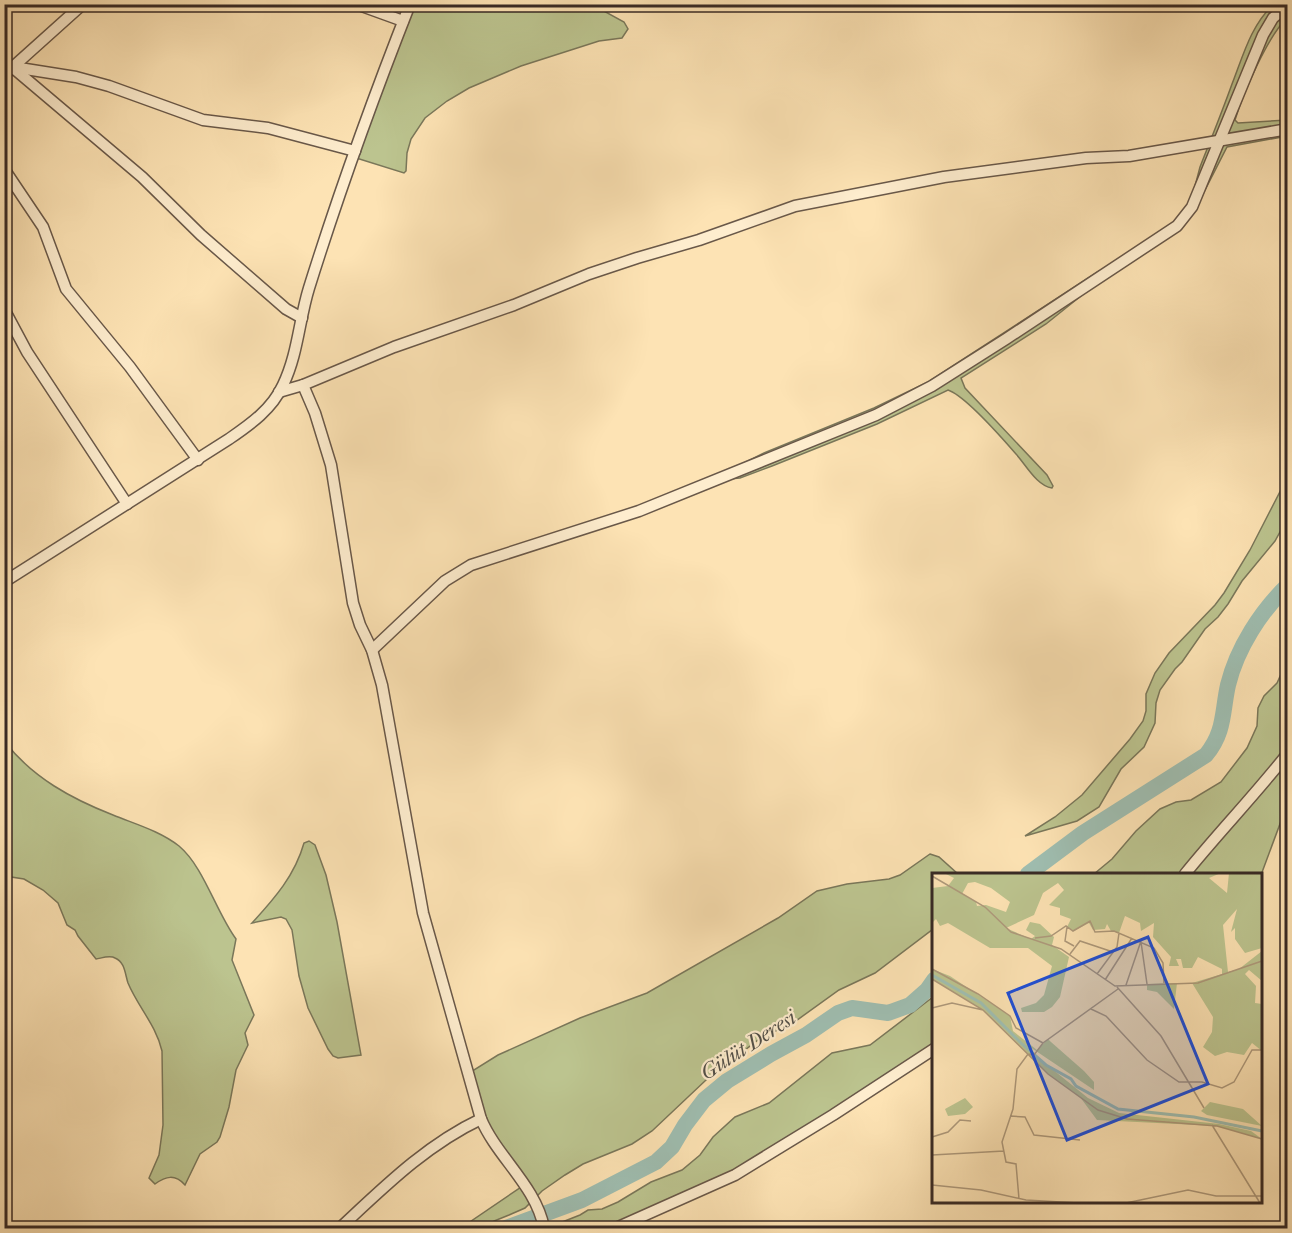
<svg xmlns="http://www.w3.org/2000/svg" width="1292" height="1233" viewBox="0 0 1292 1233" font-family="'IM FELL French Canon',serif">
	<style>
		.green { fill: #bcc48f; stroke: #7a775a; stroke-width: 1.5 }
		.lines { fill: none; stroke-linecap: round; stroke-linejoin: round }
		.river { stroke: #9fbeb1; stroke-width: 16 }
		.minor-casing { stroke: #695849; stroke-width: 13 }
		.minor { stroke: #feedce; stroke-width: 10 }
		.labels { text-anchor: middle; stroke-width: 4.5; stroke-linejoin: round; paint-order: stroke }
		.water-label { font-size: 21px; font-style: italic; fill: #524f48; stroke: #feedce }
		.inset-river { fill: none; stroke: #9fbeb1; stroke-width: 3 }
		.inset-road { fill: none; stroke: #ae997b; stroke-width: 1.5 }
		.view { fill: #1d4ed8; fill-opacity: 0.15; stroke: #1d4ed8; stroke-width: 3 }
		.inset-edge { fill: none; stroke: #382a25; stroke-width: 3 }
	</style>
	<rect width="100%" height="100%" fill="#fde3b4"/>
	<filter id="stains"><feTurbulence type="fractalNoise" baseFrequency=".00333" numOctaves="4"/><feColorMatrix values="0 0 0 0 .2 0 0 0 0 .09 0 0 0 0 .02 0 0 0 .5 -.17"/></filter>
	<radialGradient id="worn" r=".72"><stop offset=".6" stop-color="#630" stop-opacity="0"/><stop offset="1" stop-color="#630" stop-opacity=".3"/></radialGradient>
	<!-- green -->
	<g class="green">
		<path d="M410,5h183l31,17 4,7 -6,9 -23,3 -78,25 -52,22 -22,13 -22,17 -14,21 -4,14 -1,18 -2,2 -51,-16z"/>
		<path d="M1273,5h14v13c-19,18 -44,75 -52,102l3,3 49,-3v16l-60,11 -25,49 -7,-1v-9l5,-19c11,-28 22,-55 32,-83 11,-28 19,-59 41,-79z"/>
		<path d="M1113,266l-11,13 -56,45 -85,54 4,10 82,87 6,11 -1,2c-15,-2 -26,-23 -36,-34 -14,-16 -50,-58 -68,-64l-71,34 -105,42 -32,12 -23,2 23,-15 24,-12 110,-45 54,-26 171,-111z"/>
		<path d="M1287,478v41l-12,22 -33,40 -14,23 -10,13 -13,12 -23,33 -7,7 -15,21 -4,13 -1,20 -11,24 -23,22 -22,38 -22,14 -52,15 30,-19 27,-22 48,-56 13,-18 3,-10v-17l9,-21 14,-20 46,-48 9,-12 26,-43z"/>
		<path d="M1287,661v144l-26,70 -167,-1 18,-15 24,-28 24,-22 16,-7 15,-2 30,-18 26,-34 10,-22 1,-18 6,-12 13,-13z"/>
		<path d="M5,742c28,36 67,57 108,73 22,9 47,16 66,31 25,21 37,66 57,93l-4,21 22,55 -9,18 3,12 -12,25 -7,37 -9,30 -3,5 -17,12 -15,31c-10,-11 -19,-9 -30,-1l-6,-6 10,-23 4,-30 -1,-74c-6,-26 -24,-44 -34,-68 -3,-9 -3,-21 -13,-25 -5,-3 -13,0 -19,1l-18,-23 -3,-6 -8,-5 -9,-22 -15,-13 -19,-11 -19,-3z"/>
		<path d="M309,841l6,4 11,30 11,47 24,133 -23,3 -5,-2 -5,-7 -20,-41 -9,-32 -7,-46 -6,-11 -5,-2 -29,6c23,-25 43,-48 52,-80z"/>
		<path d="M930,854l9,3 19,17h-24l-1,55 -58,44 -36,17 -46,33 -31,14 -56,43 -54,51 -20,13 -49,20 -18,11 -23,16 -17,17 -16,7 -32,13h-16l63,-43 -31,-42 -24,-70 29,-18 82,-37 67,-25 131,-75 39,-27 30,-7 42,-5 11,-4z"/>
		<path d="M933,997v52l-198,126 -119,53h-69l33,-13 8,-5 14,-1 16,-7 33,-20 31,-12 18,-15 13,-18 22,-20 34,-14 63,-50 38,-8z"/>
	</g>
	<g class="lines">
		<!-- river -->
		<g class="river">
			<path d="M1028,874l55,-41 123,-78c19,-23 16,-43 22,-70 9,-37 33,-74 60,-100"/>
			<path d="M506,1228l76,-28 74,-38 16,-15 13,-22 19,-25 23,-19 44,-27 35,-19 32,-22 14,-5 36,5 22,-8 17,-15 7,-10"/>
		</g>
		<!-- minor casing -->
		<g class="minor-casing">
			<g id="minor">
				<path d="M356,4l47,17"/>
				<path d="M12,67l130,110 59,58 85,74 16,9"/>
				<path d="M13,67l63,10 33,9 94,34 65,8 87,23"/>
				<path d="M4,75l79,-71"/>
				<path d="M4,169l39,58 23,62 64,78 68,93"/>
				<path d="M4,309l23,43 100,152"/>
				<path d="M303,385l12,28 16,52 22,138 7,22 12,25 10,35 41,228 58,206c16,38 55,67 63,109"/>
				<path d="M279,392l24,-7 91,-38 120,-42 75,-31 48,-16 62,-18 96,-34 149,-29 142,-19 43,-2 159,-27"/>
				<path d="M4,582l225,-143c22,-15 43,-30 54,-54 15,-31 16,-65 26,-97 30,-96 64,-190 101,-284"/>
				<path d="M372,650l73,-69 26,-16 168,-54 237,-96 56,-29 74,-47 171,-113 15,-19 71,-172 10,-17 15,-13"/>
				<path d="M1185,874c33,-41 70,-79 103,-121"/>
				<path d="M340,1228c44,-41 86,-83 141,-109"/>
				<path d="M616,1228l119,-53 98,-60 101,-66"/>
				<path d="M1287,1228h1"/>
			</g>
		</g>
		<!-- minor -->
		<use href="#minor" class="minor"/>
	</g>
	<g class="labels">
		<!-- water labels -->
		<g class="water-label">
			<text transform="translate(748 1045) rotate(-33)" y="7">Gülüt Deresi</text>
		</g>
	</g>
	<!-- overview -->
	<g transform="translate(932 873)">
		<rect width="330" height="330" fill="#fde3b4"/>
		<path d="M12,0h277l-12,5 18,15 2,-20h33v75l-17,5 -10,-14v-11l-4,4 6,-23 -14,16 5,47 11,-3 23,-18v30l-13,-11 -4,4 11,12 -1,17 7,1v47l-10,-8 -8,12 -17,-3 -12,4 -12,-9 9,-15 1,-15 -21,-34 30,-9v-5l-24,-12 -6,11h-9l-2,-9h-5l3,7h-10l2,-9 -18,-20 1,-14 -13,8 -1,-8 -15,-7 -6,17 -8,-2 -4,-7 -2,5 -12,1 -4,-7 -15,8 -7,-4 4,-8 -11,-4v-7l-11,-3 15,-15 -6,-7 -15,10 -9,22 -28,13 25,11 4,-3 -9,-6 4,-8 10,2 14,13 -2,8 17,12 -9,40 -8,10 -8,5h-22l-1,-4 15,-5 8,-8 8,-29 -24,-18h-38l-42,-25 -8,3 -4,-7 -4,4v-35l16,-2 6,-8zM43,9l16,6 19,14 -4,10 -20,-7 -9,1 -1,-4 -14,-8 6,-11zM0,96l18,7 60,40 3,15 24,19 11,-11 3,3 33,29 10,11v8l-64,-43h-5l63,51 31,15 100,11 32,7 11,8 -45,-13 -120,-6 -17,-23 -32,-23 -65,-64 -51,-31zM245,110l-3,26 -17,-17 -10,-2v-6zM33,225l8,9 -8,7 -17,2 -3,-7zM278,229l33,7 19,17 -55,-11 -6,-4z" fill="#bcc48f" fill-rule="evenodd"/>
		<path class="inset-river" d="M0,102l49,28 41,41 24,21 25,14 5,7 42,23 76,8 68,14"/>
		<path class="inset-road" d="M0,3l53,31 26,25 50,17 54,37 83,-3 64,-22M135,54l-2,14 9,5M103,65l16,-2 15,-10 7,5 17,-10 5,11 19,-1 40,17 9,15 1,20M209,69l6,42M138,81l10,-13 33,11M0,96l46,25 32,22 6,12 27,15M165,101l20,-27 2,-14M0,106l51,31 65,64 50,36 29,9 90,7 45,13M173,107l27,-42M194,112l15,-44M185,114l44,49 43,72M0,135l20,-5 31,7M159,136l15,7 41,44 32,22h23l20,6 12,-6 18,-32h10M78,243l15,1 9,18 46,5M280,252l48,78M0,264l16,-5 12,-12 11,1M0,282l72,-4M0,312l49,5 45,10 52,3M87,326l-3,-35 -10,-2 -4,-20 11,-33 4,-40 11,-15 6,1 9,-12 75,-54M194,330l62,-13 28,6h46"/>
		<path class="view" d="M216,64l60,147 -141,56 -59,-147z"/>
		<rect width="330" height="330" class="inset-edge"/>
	</g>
	<!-- margin -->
	<rect width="1292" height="1233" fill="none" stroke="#fde3b4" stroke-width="24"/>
	<rect x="6" y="6" width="1280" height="1221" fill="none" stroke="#382a25" stroke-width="3"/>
	<rect x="12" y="12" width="1268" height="1209" fill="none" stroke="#382a25" stroke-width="1.5"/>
	<rect width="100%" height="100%" filter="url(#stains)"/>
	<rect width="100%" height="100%" fill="url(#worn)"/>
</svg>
